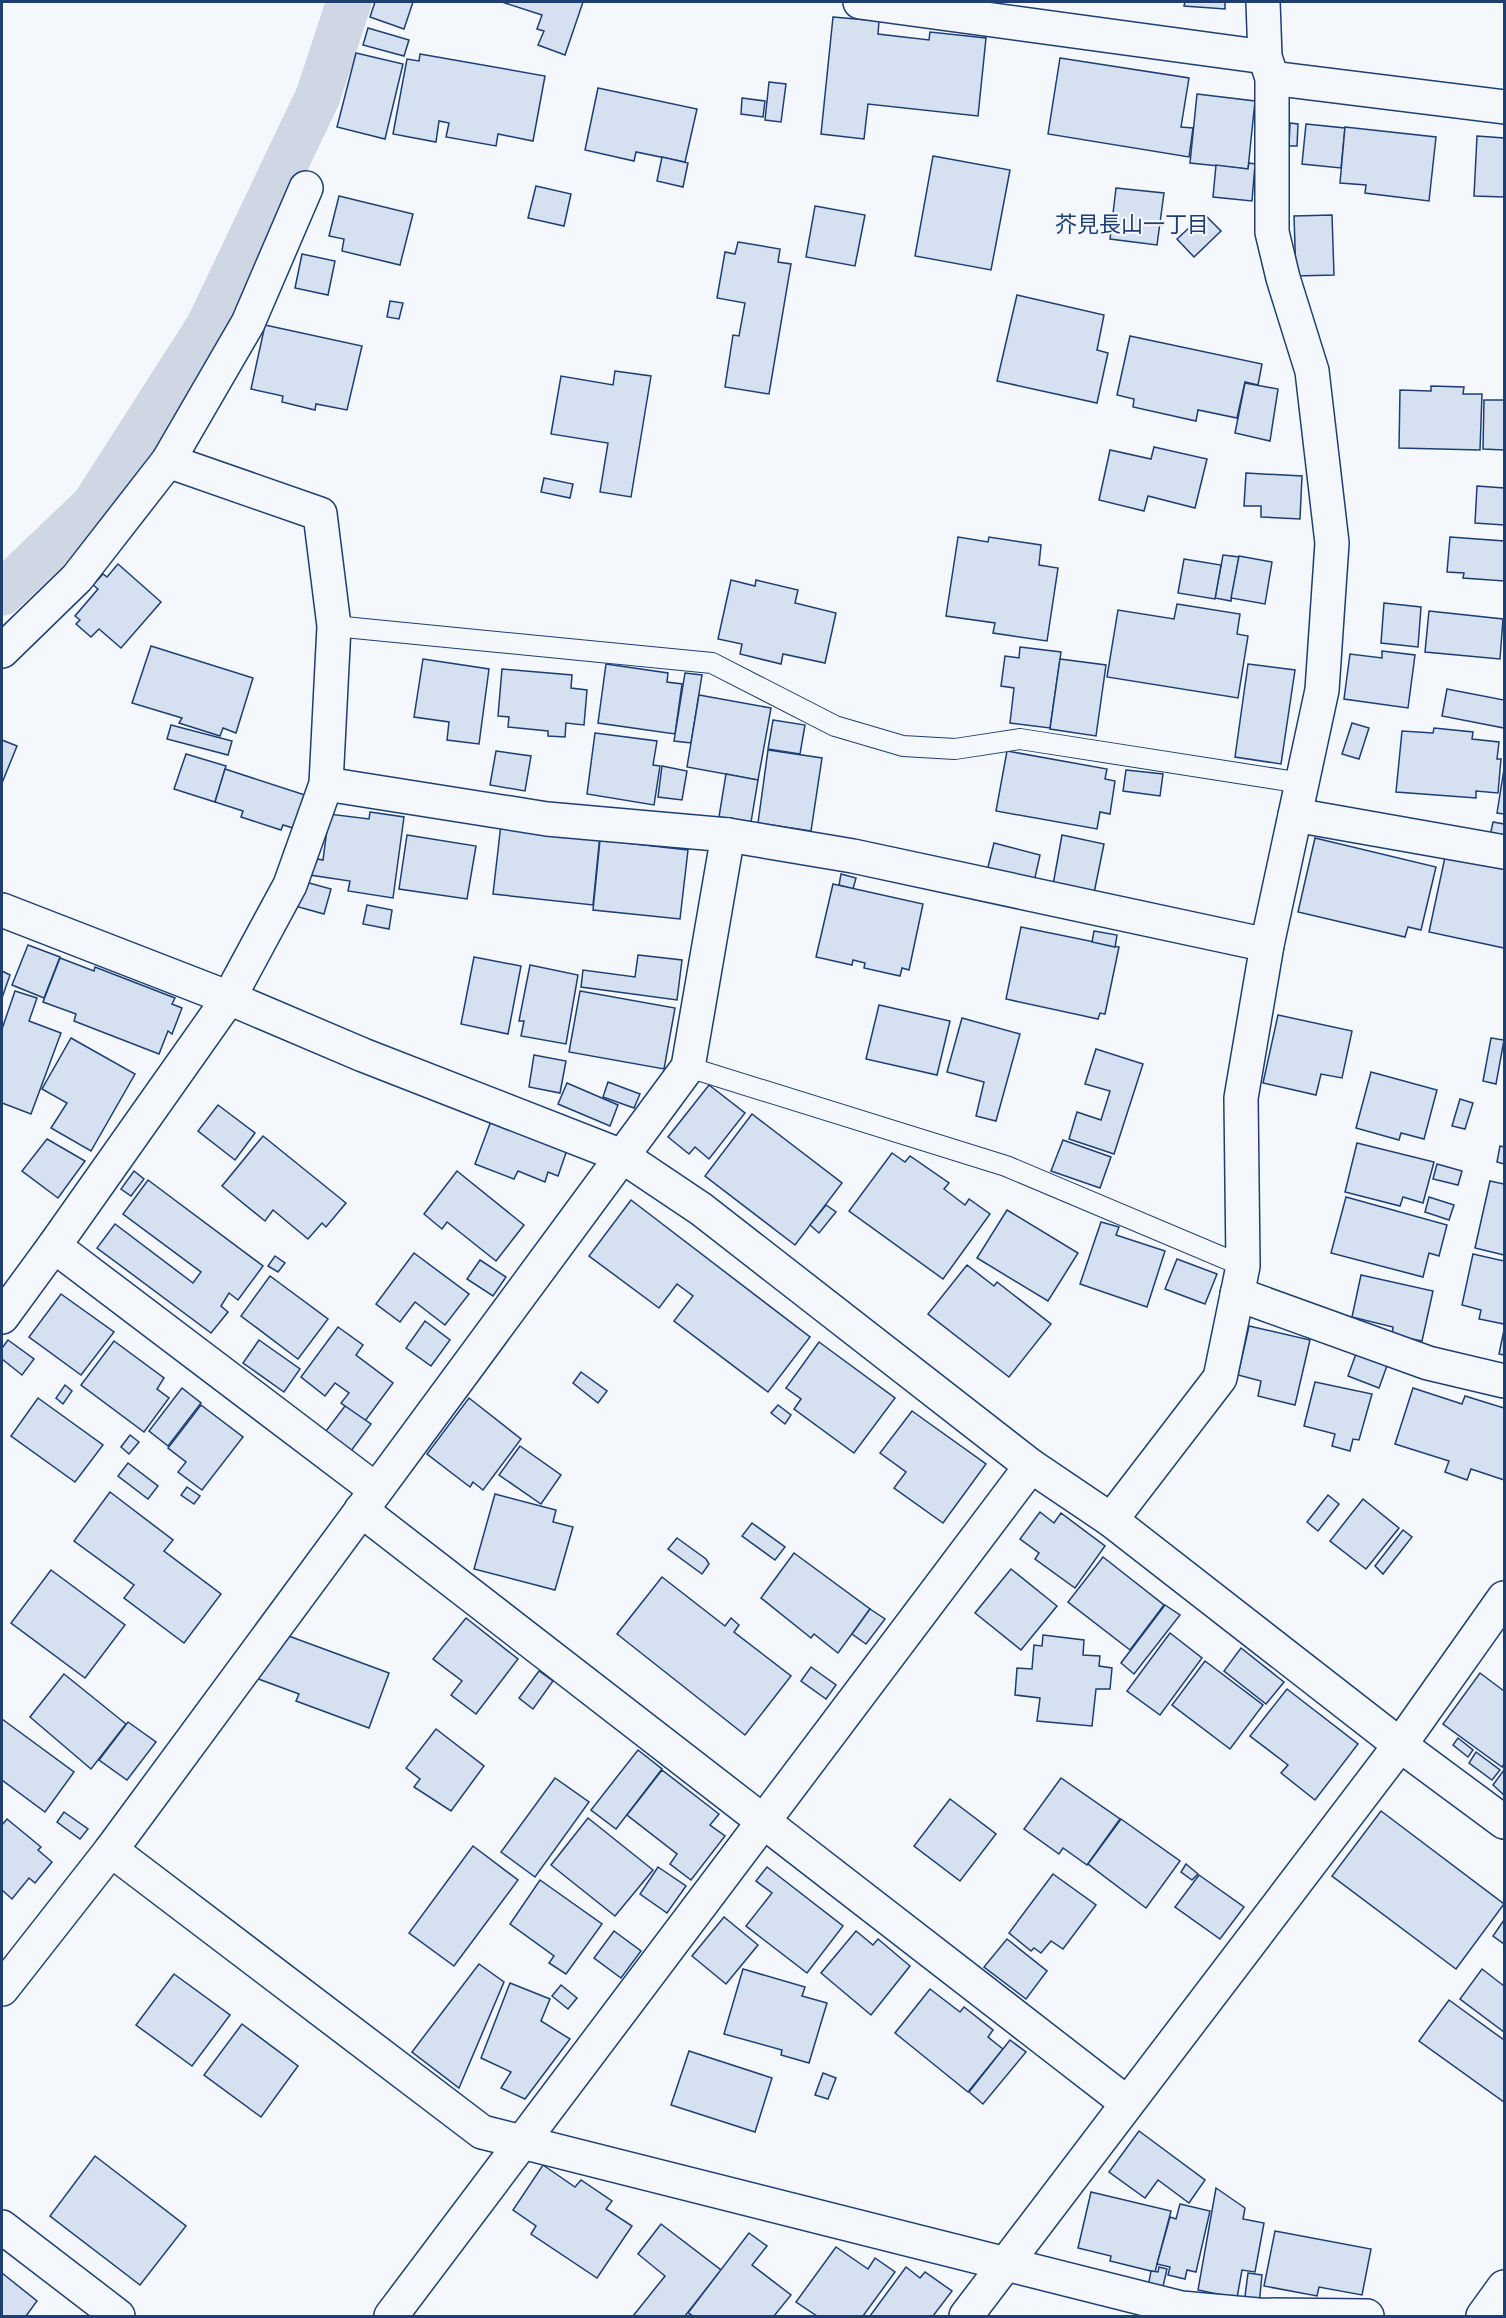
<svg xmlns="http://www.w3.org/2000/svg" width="1506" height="2318" viewBox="0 0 1506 2318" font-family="'PT Sans','Noto Sans JP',sans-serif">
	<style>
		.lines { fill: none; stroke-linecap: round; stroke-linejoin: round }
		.canal { stroke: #cfd7e4; stroke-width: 45 }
		.building { fill: #d5e0f0; stroke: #1d3f73; stroke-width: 1.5 }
		.lane-casing { stroke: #1d3f73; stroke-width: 22 }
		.street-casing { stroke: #1d3f73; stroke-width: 36 }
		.highway-casing { stroke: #1d3f73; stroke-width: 36 }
		.lane { stroke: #f4f7fb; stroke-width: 20 }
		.street { stroke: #f4f7fb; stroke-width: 33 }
		.highway { stroke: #f4f7fb; stroke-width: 33 }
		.labels { text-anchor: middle; stroke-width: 4.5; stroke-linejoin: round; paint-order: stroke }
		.neighbourhood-label { font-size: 22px; fill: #1d3f73; stroke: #f4f7fb }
	</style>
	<rect width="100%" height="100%" fill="#f4f7fb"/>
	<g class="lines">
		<!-- canal -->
		<path class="canal" d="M2,593l92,-88 114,-178 110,-231 31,-94"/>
	</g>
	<!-- building -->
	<g class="building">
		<path d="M375,2h38l-9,27 -34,-12z"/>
		<path d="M502,2h81l-18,53 -27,-10 6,-14 -7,-2 5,-14z"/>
		<path d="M1185,2h40v7l-41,-3z"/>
		<path d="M833,17l46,4 -1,13 51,6 1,-8 56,6 -8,78 -110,-12 -4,35 -43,-5z"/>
		<path d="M368,28l41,12 -5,16 -41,-11z"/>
		<path d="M356,53l47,11 -18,75 -48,-12z"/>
		<path d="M420,54l125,22 -12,65 -35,-7 -2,12 -50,-9 3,-14 -10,-2 -3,21 -43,-8 14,-75 12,2z"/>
		<path d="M1060,58l129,20 -8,49 12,1 -4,29 -141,-23z"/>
		<path d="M769,82l17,2 -5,38 -16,-2z"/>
		<path d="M598,88l99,21 -12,53 -49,-10 -2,9 -49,-11z"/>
		<path d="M1197,94l58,7 -7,68 -58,-6z"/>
		<path d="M742,98l23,3 -2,16 -22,-3z"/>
		<path d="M1290,123l8,1 -1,22h-8z"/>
		<path d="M1306,124l39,4 -4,40 -39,-4z"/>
		<path d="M1345,127l91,10 -7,64 -64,-8 1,-8 -26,-2z"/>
		<path d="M1477,136l27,2v59l-30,-1z"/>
		<path d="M933,156l77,14 -19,100 -76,-14z"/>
		<path d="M662,157l26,6 -5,24 -26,-6z"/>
		<path d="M1249,163l6,1 -3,37 -39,-4 3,-32 32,4z"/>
		<path d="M536,186l35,8 -7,32 -36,-8z"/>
		<path d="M1116,188l48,5 -7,52 -47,-6z"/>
		<path d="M339,196l74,18 -13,51 -58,-14 2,-12 -15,-3z"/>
		<path d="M815,206l50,9 -10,51 -49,-9z"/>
		<path d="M1204,214l17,17 -27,26 -17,-18z"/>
		<path d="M1332,215l2,60 -38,1 -2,-60z"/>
		<path d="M738,242l42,7 -2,13 13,2 -22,130 -44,-7 8,-52 6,1 6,-33 -28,-5 8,-46 10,2z"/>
		<path d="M302,254l33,7 -7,34 -33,-7z"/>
		<path d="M1017,295l87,20 -7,35 11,3 -11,50 -100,-22z"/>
		<path d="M390,301l13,2 -4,16 -12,-2z"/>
		<path d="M265,325l97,21 -15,64 -31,-6 -1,6 -33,-8 1,-6 -32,-7z"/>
		<path d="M1130,336l132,28 -4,21 -13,-3 -8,36 -39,-8 -2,11 -63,-14 1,-8 -17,-4z"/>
		<path d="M615,371l36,5 -20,121 -31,-5 8,-49 -57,-9 10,-58 52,9z"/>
		<path d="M1245,383l33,6 -8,52 -35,-8z"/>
		<path d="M1431,386l33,1 -1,7h19l-2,56 -81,-2 1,-58 31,1z"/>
		<path d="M1484,400h20v50l-21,-1z"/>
		<path d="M1154,447l53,12 -12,49 -47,-12 -4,15 -45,-11 11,-50 41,9z"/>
		<path d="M1246,473l56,3 -2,43 -39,-2v-11h-17z"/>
		<path d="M544,478l29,6 -3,14 -29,-6z"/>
		<path d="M1477,486l27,2v37l-29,-2z"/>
		<path d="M958,537l30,5 1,-5 52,8 -2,20 19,3 -11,73 -54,-8 2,-10 -49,-7z"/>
		<path d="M1450,537l54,4v40l-41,-3 1,-5 -17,-1z"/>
		<path d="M1223,555l16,2 -8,44 -16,-3z"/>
		<path d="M1239,556l33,6 -7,42 -34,-6z"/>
		<path d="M1184,559l37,6 -6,34 -37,-6z"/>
		<path d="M118,564l43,38 -40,46 -22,-19 -8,8 -15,-13 4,-4 -5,-4 23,-27 -5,-4 10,-11 4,3z"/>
		<path d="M731,580l24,6 1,-6 42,10 -3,13 41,10 -11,50 -42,-9 -2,10 -41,-10 2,-10 -24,-5z"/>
		<path d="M1384,603l37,4 -3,40 -37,-4z"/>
		<path d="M1177,604l63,10 -3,20 11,2 -10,62 -131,-21 11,-67 56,9z"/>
		<path d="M1429,611l74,8 -3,40 -75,-7z"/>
		<path d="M151,646l102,32 -17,55 -13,-5 -3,8 -41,-13 3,-5 -50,-15z"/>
		<path d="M1020,647l41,5 -11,76 -40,-5 4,-35 -13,-2 4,-30 14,2z"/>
		<path d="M1382,651l33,4 -7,53 -64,-9 6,-45 32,4z"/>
		<path d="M423,659l66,10 -10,75 -32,-4 2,-18 -35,-5z"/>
		<path d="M1060,659l46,6 -10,71 -46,-7z"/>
		<path d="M606,664l62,9 -1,9 15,2 -7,50 -77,-11z"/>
		<path d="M1248,664l47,6 -14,94 -46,-7z"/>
		<path d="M502,669l70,6 -1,13 16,2 -3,35 -18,-2 -1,14 -17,-1v-5l-40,-4 1,-10 -11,-1z"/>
		<path d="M685,673l17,2 -11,68 -17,-2z"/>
		<path d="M1447,689l57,11v28l-62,-12z"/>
		<path d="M699,695l72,13 -13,72 -71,-13z"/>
		<path d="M773,720l32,5 -5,29 -32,-5z"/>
		<path d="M1352,723l17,5 -10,31 -17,-5z"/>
		<path d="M171,725l61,16 -4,14 -61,-16z"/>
		<path d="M1434,728l39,4 -1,7 27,3 -2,17h4l-3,34 -22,-2v7l-80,-6 6,-61 31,2z"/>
		<path d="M595,733l62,8 -4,24 7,1 -6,39 -67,-11z"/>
		<path d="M2,740l15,6 -15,37z"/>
		<path d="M768,750l54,8 -11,73 -53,-8z"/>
		<path d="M496,751l35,5 -6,35 -35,-6z"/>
		<path d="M1007,751l100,18 -2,10 10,2 -5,33 -10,-2 -3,17 -101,-18z"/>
		<path d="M186,754l40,12 -11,36 -41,-13z"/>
		<path d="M662,766l25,5 -5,29 -24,-3z"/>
		<path d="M225,769l86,28 -11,33 -17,-5 -2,5 -40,-13 2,-6 -28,-9z"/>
		<path d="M1504,769v45l-7,-1z"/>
		<path d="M1126,770l37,4 -3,22 -37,-5z"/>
		<path d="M726,774l32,6 -7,42 -32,-5z"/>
		<path d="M370,812l34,5 -11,81 -45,-7 2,-10 -40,-6 2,-17 11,2 6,-46 40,5z"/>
		<path d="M1493,822l11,2v15l-14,-3z"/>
		<path d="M501,824l99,11 -7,70 -100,-11z"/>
		<path d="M407,835l69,11 -9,53 -68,-10z"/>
		<path d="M1062,835l42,9 -10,49 -41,-8z"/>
		<path d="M1315,838l121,29 -15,63 -13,-3 -3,10 -107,-25z"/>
		<path d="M600,840l88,10 -8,69 -87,-9z"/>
		<path d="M994,843l46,12 -6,27 -47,-11z"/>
		<path d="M1445,857l59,6v85l-75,-16z"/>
		<path d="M841,874l15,4 -3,11 -14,-4z"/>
		<path d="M302,881l29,8 -7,25 -29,-8z"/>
		<path d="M833,884l90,20 -14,66 -7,-2 -2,8 -36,-8 1,-5 -12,-3 -1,5 -36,-8z"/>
		<path d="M367,905l25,5 -3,19 -26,-5z"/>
		<path d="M1021,927l98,20 -14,67 -5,-1 -2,6 -92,-20z"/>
		<path d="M1094,931l23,4 -2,12 -23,-5z"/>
		<path d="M28,945l32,12 -16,41 -32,-13z"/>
		<path d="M638,955l44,5 -5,40 -96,-13 2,-17 52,7z"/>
		<path d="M474,957l47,9 -13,68 -47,-10z"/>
		<path d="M60,958l34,13 1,-4 80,31 -3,6 10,4 -10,26 -4,-3 -9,23 -85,-33 2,-7 -33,-12z"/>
		<path d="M530,965l48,10 -12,69 -45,-8 3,-15h-5z"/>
		<path d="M2,971l8,4 -8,23z"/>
		<path d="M15,991l22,7 -8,23 32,12 -30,81 -29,-11v-74z"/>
		<path d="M580,991l95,17 -11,61 -95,-17z"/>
		<path d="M879,1005l71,16 -13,54 -71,-16z"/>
		<path d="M1278,1015l74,16 -10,47 -21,-4 -5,21 -53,-12z"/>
		<path d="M962,1018l58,16 -24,87 -20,-5 8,-34 -37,-10z"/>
		<path d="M71,1038l64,36 -44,77 -40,-23 16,-25 -25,-14z"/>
		<path d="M1491,1038l13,2 -8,44 -13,-3z"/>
		<path d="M1096,1049l47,15 -29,90 -45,-15 8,-27 24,8 9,-29 -25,-7z"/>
		<path d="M534,1055l32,6 -6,32 -31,-6z"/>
		<path d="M1371,1072l66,18 -13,49 -23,-6 -2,7 -43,-12z"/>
		<path d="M608,1082l32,12 -6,14 -31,-11z"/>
		<path d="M567,1083l51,22 -8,21 -52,-22z"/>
		<path d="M709,1085l36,28 -36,46 -14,-12 -6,7 -21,-17z"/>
		<path d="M1460,1099l13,4 -8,26 -13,-3z"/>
		<path d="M218,1105l37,28 -20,27 -37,-29z"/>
		<path d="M752,1114l90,69 -47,62 -90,-69z"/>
		<path d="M491,1121l76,29 -9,26 -10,-4 -3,10 -27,-11 -4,8 -39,-15z"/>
		<path d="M263,1136l83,67 -20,24 -4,-4 -14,16 -35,-29 -8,11 -43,-35z"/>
		<path d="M47,1139l38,22 -27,37 -36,-27z"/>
		<path d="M1063,1140l48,17 -11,31 -49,-17z"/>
		<path d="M1357,1143l77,19 -11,41 -20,-6 -3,9 -55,-14z"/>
		<path d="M1500,1146l4,1v17l-7,-2z"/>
		<path d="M892,1153l13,9 5,-6 39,27 -5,6 21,16 4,-6 21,15 -47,65 -94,-68z"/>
		<path d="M1437,1164l25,7 -4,14 -25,-6z"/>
		<path d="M134,1171l10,8 -13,17 -10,-7z"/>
		<path d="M457,1171l67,54 -28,36 -49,-39 -5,7 -18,-15z"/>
		<path d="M148,1180l115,86 -25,34 -9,-7 -8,13 7,6 -17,21 -114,-85 18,-24 78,59 8,-11 -78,-58z"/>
		<path d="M1490,1181l14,3v71l-29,-7z"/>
		<path d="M1346,1197l101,28 -8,31 -10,-3 -6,24 -92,-24z"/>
		<path d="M1429,1197l25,8 -5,15 -24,-8z"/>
		<path d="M631,1200l179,137 -42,55 -94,-71 19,-25 -16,-12 -18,24 -70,-52z"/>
		<path d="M826,1205l10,7 -17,21 -9,-8z"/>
		<path d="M1007,1210l71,43 -30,48 -71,-43z"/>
		<path d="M1101,1222l18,5 -3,8 49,16 -18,56 -67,-23z"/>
		<path d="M414,1253l55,41 -24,31 -30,-23 -15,20 -24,-18z"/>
		<path d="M1473,1254l31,7v63l-25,-5 2,-9 -19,-5z"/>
		<path d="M275,1256l10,7 -7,9 -10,-6z"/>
		<path d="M1177,1259l40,15 -12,30 -40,-15z"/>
		<path d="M480,1260l26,17 -13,19 -26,-17z"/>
		<path d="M967,1265l27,21 3,-4 54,42 -42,53 -81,-63z"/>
		<path d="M1361,1275l72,16 -11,50 -30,-6 1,-8 -41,-10z"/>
		<path d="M270,1276l58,43 -30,40 -57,-43z"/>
		<path d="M61,1294l53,38 -33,43 -52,-38z"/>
		<path d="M425,1321l25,19 -19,26 -25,-18z"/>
		<path d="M1249,1326l61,14 -15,65 -37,-9 3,-15 -23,-6z"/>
		<path d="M338,1327l25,18 -7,10 37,28 -28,38 -24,-18 8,-10 -14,-10 -10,13 -24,-19z"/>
		<path d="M1504,1330v25l-5,-1z"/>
		<path d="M8,1340l26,19 -12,16 -20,-16v-11z"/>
		<path d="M259,1340l41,29 -16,23 -41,-29z"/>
		<path d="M114,1341l50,37 -7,11 12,9 -25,34 -63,-47z"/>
		<path d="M819,1342l76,56 -41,55 -60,-44 7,-10 -15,-11z"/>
		<path d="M1357,1351l31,12 -9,25 -31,-12z"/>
		<path d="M581,1372l26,19 -9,12 -25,-20z"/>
		<path d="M1315,1382l57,12 -13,46 -6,-1 -3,12 -18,-5 3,-12 -31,-8z"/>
		<path d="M65,1385l7,6 -9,13 -7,-6z"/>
		<path d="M182,1388l19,15 -33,43 -19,-15z"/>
		<path d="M1413,1388l49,16 3,-8 39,12v72l-33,-11 -4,11 -22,-8 4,-11 -54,-17z"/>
		<path d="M38,1398l65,47 -28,37 -64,-46z"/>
		<path d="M469,1398l52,41 -38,51 -10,-8 -3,5 -43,-33z"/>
		<path d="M201,1405l42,32 -41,53 -24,-18 8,-10 -18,-14z"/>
		<path d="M778,1405l13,10 -6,9 -14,-11z"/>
		<path d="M345,1406l26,18 -20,27 -25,-20z"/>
		<path d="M912,1411l74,53 -43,59 -49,-35 12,-16 -26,-19z"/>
		<path d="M130,1435l9,7 -10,12 -8,-7z"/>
		<path d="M520,1446l41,29 -20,29 -42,-29z"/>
		<path d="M128,1463l30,23 -10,13 -30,-23z"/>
		<path d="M187,1487l13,9 -6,8 -13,-9z"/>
		<path d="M110,1492l63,48 -9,11 57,43 -37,49 -60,-45 10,-13 -60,-44z"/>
		<path d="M495,1494l61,16 -3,12 20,5 -18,63 -81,-21z"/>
		<path d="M1328,1495l11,9 -21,27 -11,-9z"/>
		<path d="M1363,1499l36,29 -33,41 -36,-28z"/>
		<path d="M1040,1512l14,11 7,-10 44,33 -30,42 -40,-29 4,-6 -19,-14z"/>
		<path d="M752,1523l33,24 -10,13 -33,-24z"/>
		<path d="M1403,1530l9,7 -29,37 -8,-8z"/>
		<path d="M677,1538l29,21 3,5 -7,10 -34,-25z"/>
		<path d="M794,1553l76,56 -32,44 -24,-19 -3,4 -50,-40z"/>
		<path d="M1103,1557l61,48 -34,45 -62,-48z"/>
		<path d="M1011,1569l46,37 -36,44 -46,-37z"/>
		<path d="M51,1570l74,55 -40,53 -74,-55z"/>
		<path d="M662,1577l63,49 6,-8 8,7 -5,7 57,44 -46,59 -128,-101z"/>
		<path d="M1165,1605l15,10 -46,59 -13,-11z"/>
		<path d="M870,1609l15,10 -19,25 -14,-10z"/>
		<path d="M466,1618l52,41 -42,55 -25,-19 11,-14 -29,-22z"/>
		<path d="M1170,1633l32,25 -42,57 -33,-24z"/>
		<path d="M286,1635l103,38 -20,55 -73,-27 3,-7 -46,-17z"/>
		<path d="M1043,1635l41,5 -1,15 17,1 -1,10 13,2 -2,21h-14l-4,37 -55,-5 3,-23 -25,-3 2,-27 15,1 2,-24 8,1z"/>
		<path d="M1241,1648l43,34 -18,22 -42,-33z"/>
		<path d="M1205,1661l58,44 -33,44 -58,-44z"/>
		<path d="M811,1667l25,18 -10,14 -25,-18z"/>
		<path d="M539,1671l14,10 -20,28 -14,-11z"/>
		<path d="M1480,1673l24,18v73l-2,3 -59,-43z"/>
		<path d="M64,1674l62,50 -35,45 -61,-52z"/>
		<path d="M1287,1689l71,55 -43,56 -34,-27 7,-8 -38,-29z"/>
		<path d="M2,1719l72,53 -29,40 -43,-32z"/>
		<path d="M128,1722l28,20 -29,38 -28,-20z"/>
		<path d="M436,1729l48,37 -33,45 -37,-24 6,-8 -14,-11z"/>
		<path d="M1458,1738l15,12 -5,7 -15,-12z"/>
		<path d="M638,1750l24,19 -46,60 -25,-19z"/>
		<path d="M1476,1752l24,18 -8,10 -23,-17z"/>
		<path d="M662,1770l57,44 -9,11 15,11 -34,44 -21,-16 7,-10 -50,-39z"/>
		<path d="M1504,1770v25l-11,-10z"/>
		<path d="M555,1778l34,24 -54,75 -34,-25z"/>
		<path d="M1061,1778l59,41 -33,46 -24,-17 -4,6 -35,-25z"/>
		<path d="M950,1799l46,35 -36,47 -46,-35z"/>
		<path d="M1381,1811l123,93 -48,65 -124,-93z"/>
		<path d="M64,1812l24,17 -8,10 -23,-17z"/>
		<path d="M588,1818l65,52 -38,46 -64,-51z"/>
		<path d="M7,1819l34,28 -3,3 14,12 -17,21 -6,-5 -17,21 -10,-9v-65z"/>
		<path d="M1121,1819l59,42 -34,47 -58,-44z"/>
		<path d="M473,1846l45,34 -64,86 -45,-33z"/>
		<path d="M1186,1864l12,10 -6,6 -11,-8z"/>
		<path d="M658,1867l28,19 -19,27 -27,-19z"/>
		<path d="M767,1867l76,59 -36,47 -61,-47 26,-33 -16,-12z"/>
		<path d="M1053,1874l43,31 -33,44 -12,-8 -10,12 -7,-5 -3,3 -22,-18z"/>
		<path d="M1199,1875l45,32 -24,32 -45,-32z"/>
		<path d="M540,1880l62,44 -36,50 -17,-11 5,-7 -44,-32z"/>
		<path d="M724,1917l34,28 -32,39 -34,-28z"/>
		<path d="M1504,1920v24l-11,-8z"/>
		<path d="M614,1931l27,20 -20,27 -27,-20z"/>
		<path d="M856,1931l17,14 5,-6 32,27 -39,49 -50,-42z"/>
		<path d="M1007,1939l40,32 -21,28 -42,-32z"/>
		<path d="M479,1964l25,18 -45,106 -47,-36z"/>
		<path d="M743,1969l62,18 -3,9 25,7 -18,60 -28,-8 1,-5 -58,-16z"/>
		<path d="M1482,1969l22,17v46l-44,-33z"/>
		<path d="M174,1974l56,41 -38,51 -56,-41z"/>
		<path d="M510,1983l40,16 -9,22 29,18 -45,60 -24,-11 10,-16 -30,-14z"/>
		<path d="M561,1985l16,13 -9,11 -16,-13z"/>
		<path d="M930,1989l30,23 4,-5 29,23 -5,7 15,12 -35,43 -73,-59z"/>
		<path d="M1449,2000l55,40v62l-85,-61z"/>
		<path d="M242,2024l56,42 -37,51 -57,-42z"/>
		<path d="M1010,2040l16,12 -43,52 -14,-12z"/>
		<path d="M689,2051l83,27 -17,54 -84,-27z"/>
		<path d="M823,2073l13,5 -8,21 -13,-4z"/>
		<path d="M1139,2131l66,49 -16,23 -31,-23 -13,18 -36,-26z"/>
		<path d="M95,2156l91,70 -46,59 -90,-69z"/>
		<path d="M543,2165l32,22 6,-7 31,21 -6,8 26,17 -35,52 -66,-44 5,-8 -23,-16z"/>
		<path d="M1216,2188l29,20 -2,11 21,4 -9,49 -13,-2 -5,28 -39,-8z"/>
		<path d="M1091,2192l80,19 -16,61 -45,-11 1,-5 -33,-8z"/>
		<path d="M1180,2204l30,7 -14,61 -9,-2 -2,9 -17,-4 2,-8 -13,-3 13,-47 6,2z"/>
		<path d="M661,2224l60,46 -36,46h-52l32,-40 -27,-22z"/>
		<path d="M1275,2231l96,18 -9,46 -43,-8 -2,9 -53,-10z"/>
		<path d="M749,2233l18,13 -15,19 39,30 -17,21h-81l-5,-3z"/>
		<path d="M836,2247l32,22 7,-11 20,14 -32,44h-46l-21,-14z"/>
		<path d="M906,2267l14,11 5,-6 27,19 -19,25h-63z"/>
		<path d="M1159,2267l8,2 -6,26 -14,-3 4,-21 7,1z"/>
		<path d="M2,2273l35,28 -11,15h-24z"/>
		<path d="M1248,2273l14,2 -3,30 -15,-1z"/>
	</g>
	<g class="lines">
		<!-- lane casing -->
		<g class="lane-casing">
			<g id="lane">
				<path d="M334,626l378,37 123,63 68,20 52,3 65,-10 282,44"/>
				<path d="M688,1067l318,99 237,100"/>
			</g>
		</g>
		<!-- street casing -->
		<g class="street-casing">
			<g id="street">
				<path d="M860,2l405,55"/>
				<path d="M1272,78l232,29"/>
				<path d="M2,651l75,-73 91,-117 80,-138 58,-135"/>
				<path d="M326,784l221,35 181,16 125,21 414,89"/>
				<path d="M1295,815l209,37"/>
				<path d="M2,910l227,88 134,57 259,101 79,53 330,257 80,54 289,225 104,77"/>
				<path d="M54,1246l322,244"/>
				<path d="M1237,1294l191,69 76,18"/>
				<path d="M2,1317l52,-71 175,-248 61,-113 36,-101 8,-158 -14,-112 -152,-53"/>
				<path d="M361,1510l766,593"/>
				<path d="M1111,1520l109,-142 23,-112 -2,-168 26,-153 55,-255 10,-147 -20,-172 -29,-93 -11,-46v-154l-7,-21 -2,-55"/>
				<path d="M111,1850l371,282 699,176 77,7 109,1"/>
				<path d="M2,1989l109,-139 577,-783 40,-232"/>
				<path d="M2,2227l116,89"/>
				<path d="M391,2316l640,-850"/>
				<path d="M966,2316l434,-571 104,-147"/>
			</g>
		</g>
		<!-- highway casing -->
		<g class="highway-casing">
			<path id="highway" d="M1483,2316l21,-29"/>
		</g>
		<!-- lane -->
		<use href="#lane" class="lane"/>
		<!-- street -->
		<use href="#street" class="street"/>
		<!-- highway -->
		<use href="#highway" class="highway"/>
	</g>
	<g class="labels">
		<!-- neighbourhood labels -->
		<g class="neighbourhood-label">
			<text x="1132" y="232">芥見長山一丁目</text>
		</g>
	</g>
	<!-- border -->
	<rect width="1506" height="2318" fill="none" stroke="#1d3f73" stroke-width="6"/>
</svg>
